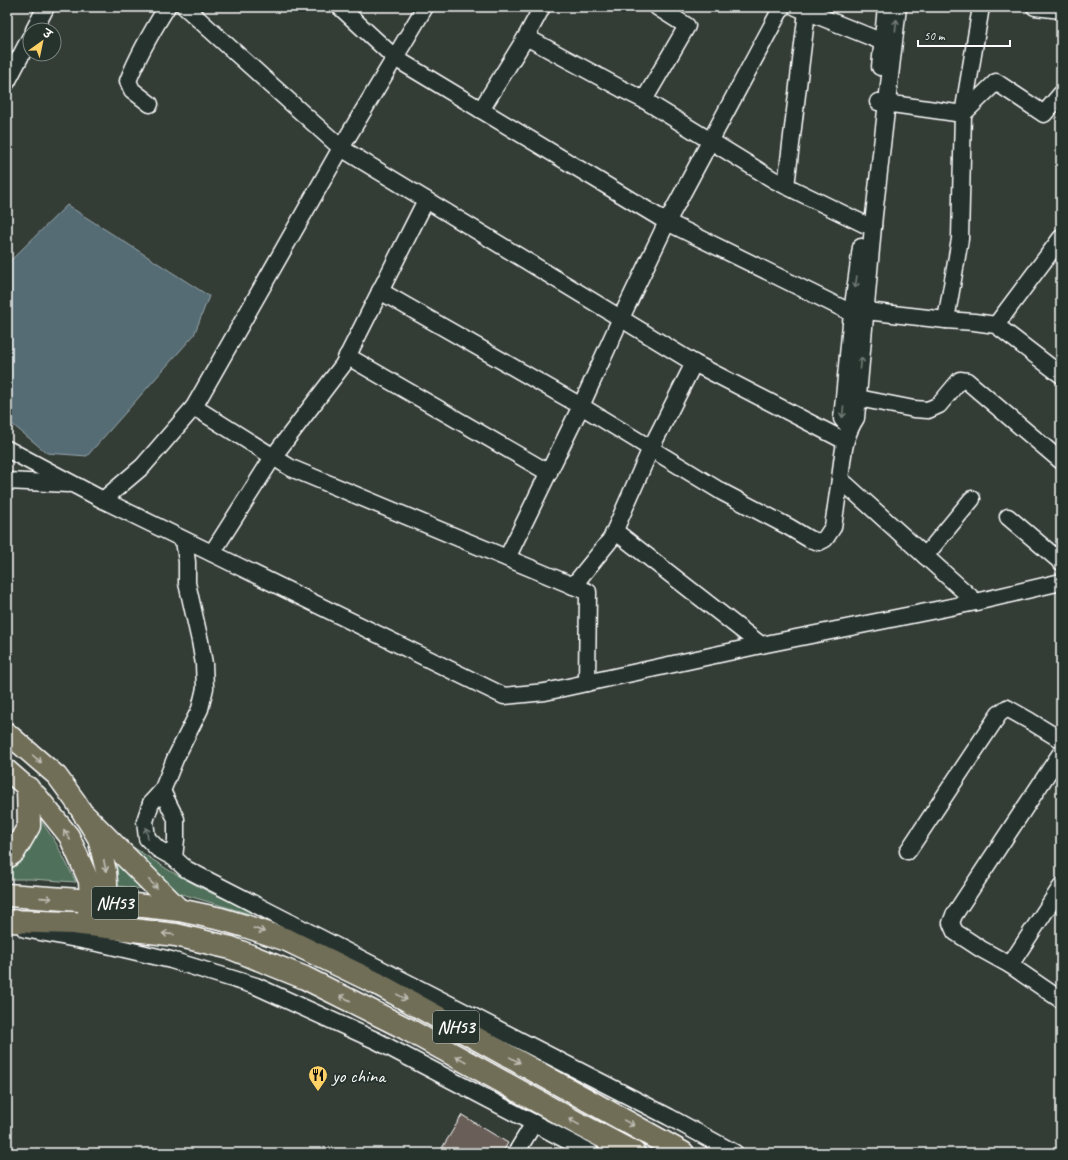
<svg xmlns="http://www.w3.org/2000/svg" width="1068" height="1160" viewBox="0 0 1068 1160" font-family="Caveat,'Playpen Sans Deva',sans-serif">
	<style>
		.green { fill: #50705a; stroke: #a8b8ac }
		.water { fill: #556c74; stroke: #99a7ac }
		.building { fill: #6b5f59; stroke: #fff }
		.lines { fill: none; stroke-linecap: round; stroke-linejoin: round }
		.minor-casing { stroke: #fff; stroke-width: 19 }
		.major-casing { stroke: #fff; stroke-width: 23 }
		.highway-casing { stroke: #fff; stroke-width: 25 }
		.minor { stroke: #26332d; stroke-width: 16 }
		.major { stroke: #716e59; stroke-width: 20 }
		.highway { stroke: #716e59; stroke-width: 22 }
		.oneway { stroke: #727a76 }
		.oneway2 { stroke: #bfbeb4 }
		.labels { text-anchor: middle; stroke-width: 3.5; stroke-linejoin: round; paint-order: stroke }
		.shield { fill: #26332d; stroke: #bec2c0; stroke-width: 1 }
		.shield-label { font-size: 18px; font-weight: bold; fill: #fff }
		.poi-label { font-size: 19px; fill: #fff; stroke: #26332d; text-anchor: start }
	</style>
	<rect width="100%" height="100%" fill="#343c36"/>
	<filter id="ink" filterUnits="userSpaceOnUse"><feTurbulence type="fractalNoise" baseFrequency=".025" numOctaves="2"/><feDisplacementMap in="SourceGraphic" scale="8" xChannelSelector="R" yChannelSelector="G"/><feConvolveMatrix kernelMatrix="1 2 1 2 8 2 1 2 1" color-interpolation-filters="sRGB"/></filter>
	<g filter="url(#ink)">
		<!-- green -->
		<g class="green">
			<path d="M32,807l24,36 20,39 -45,-3h-24v-14z"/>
			<path d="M113,834l57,37 41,22 40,17 -1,4 -75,-22z"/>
			<path d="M107,854l37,35 -34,-4z"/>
		</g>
		<!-- water -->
		<path class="water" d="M67,205l142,91 -15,39 -107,121 -40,-3 -40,-33v-156z"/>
		<!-- building -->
		<path class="building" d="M462,1115l46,28 -6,10h-63z"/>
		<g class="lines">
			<!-- minor casing -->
			<g class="minor-casing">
				<g id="minor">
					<path d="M185,7l156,141 353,215 151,78"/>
					<path d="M340,7l55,51 272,164 -46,96 -40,88 -74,152"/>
					<path d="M782,7l-115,215 185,91 14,-2 80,9 28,2 22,3 65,50"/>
					<path d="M796,7l87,35 10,3"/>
					<path d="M898,7l-24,208 -18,203c-13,20 -13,38 -16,61l136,123 85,-20"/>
					<path d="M1035,7l26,3"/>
					<path d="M34,30l12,-23"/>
					<path d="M526,37l96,52 22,11 130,80 90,44 9,2"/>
					<path d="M880,67l6,-60"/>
					<path d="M7,82l23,-44"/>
					<path d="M644,100l43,-74 -30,-19"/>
					<path d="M878,102l85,12 33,-32 48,32 17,-20"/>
					<path d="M150,104l-18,-14 -4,-9c10,-26 24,-50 39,-74"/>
					<path d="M481,110l45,-73 16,-30"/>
					<path d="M786,186l21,-175"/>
					<path d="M380,291l201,115 141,86 67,35 20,12 10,3 6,-3 8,-12 7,-48"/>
					<path d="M946,320l14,-81 3,-125 18,-107"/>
					<path d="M996,325l65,-87"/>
					<path d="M347,356l202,117"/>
					<path d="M858,398l56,11 14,1 11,-5 21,-25 7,1 94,80"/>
					<path d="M194,407l97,61 297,124 -1,91"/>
					<path d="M850,428l-8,-9 10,-106 9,-66"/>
					<path d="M7,449l96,51 401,196 41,-4 216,-47 215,-43"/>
					<path d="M7,481l61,3"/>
					<path d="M103,500l40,-34 51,-59 147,-259 84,-141"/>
					<path d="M1008,517l53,45"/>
					<path d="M615,531l146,114"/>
					<path d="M212,553l61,-96 70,-92 83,-165"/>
					<path d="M925,556l47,-57"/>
					<path d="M573,586l38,-47 40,-91 43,-85"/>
					<path d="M1061,753l-107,162 -3,8 4,9 26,17 29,16 51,-78"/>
					<path d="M162,791l13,-32 25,-50 5,-21 -1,-24 -4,-23 -13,-58v-21l-3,-22"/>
					<path d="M908,851l91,-137 8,-6 23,13 31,19"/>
					<path d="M174,858l2,-19v-20l-14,-28 -11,12 -6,18 2,17 11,11 16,9 12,11 483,248 66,36"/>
					<path d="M25,929l82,16 64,15 85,26 121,55 214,112"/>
					<path d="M1010,965l51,35"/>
					<path d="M516,1153l18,-30"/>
				</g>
			</g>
			<!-- major casing -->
			<g class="major-casing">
				<g id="major">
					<path d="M7,733l50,43 19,26 22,36 8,33 1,12 1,44"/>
					<path d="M7,770l30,26 32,40 20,45 1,20 -4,24"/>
				</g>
			</g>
			<!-- highway casing -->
			<g class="highway-casing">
				<g id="highway">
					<path d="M86,817l93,93"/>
					<path d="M7,857l7,-5 15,-26 -1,-38"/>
					<path d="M7,895l101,7 71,8 42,9 24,7 42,14 91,44 305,169"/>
					<path d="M7,921l66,2 103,12 55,13 74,30 100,50 172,95 57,30"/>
				</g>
			</g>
			<!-- minor -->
			<use href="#minor" class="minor"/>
			<!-- major -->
			<use href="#major" class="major"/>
			<!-- highway -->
			<use href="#highway" class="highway"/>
		</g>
		<!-- one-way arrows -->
		<defs><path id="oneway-shaft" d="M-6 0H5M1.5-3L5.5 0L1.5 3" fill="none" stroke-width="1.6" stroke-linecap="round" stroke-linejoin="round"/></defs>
		<g class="oneway">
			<use href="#oneway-shaft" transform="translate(896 25) rotate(-84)"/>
			<use href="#oneway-shaft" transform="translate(856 282) rotate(98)"/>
			<use href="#oneway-shaft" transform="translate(861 363) rotate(-85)"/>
			<use href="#oneway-shaft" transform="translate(843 412) rotate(95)"/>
			<use href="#oneway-shaft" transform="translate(147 833) rotate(-101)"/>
		</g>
		<g class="oneway2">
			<use href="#oneway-shaft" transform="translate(37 759) rotate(40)"/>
			<use href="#oneway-shaft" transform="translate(67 835) rotate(-123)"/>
			<use href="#oneway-shaft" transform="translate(105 866) rotate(78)"/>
			<use href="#oneway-shaft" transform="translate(153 884) rotate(45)"/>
			<use href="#oneway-shaft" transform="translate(46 898) rotate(4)"/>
			<use href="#oneway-shaft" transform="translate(259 930) rotate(19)"/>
			<use href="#oneway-shaft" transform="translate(168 934) rotate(-174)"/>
			<use href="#oneway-shaft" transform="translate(402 997) rotate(29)"/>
			<use href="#oneway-shaft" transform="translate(345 998) rotate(-153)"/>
			<use href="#oneway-shaft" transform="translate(461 1059) rotate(-151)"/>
			<use href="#oneway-shaft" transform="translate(515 1060) rotate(29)"/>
			<use href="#oneway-shaft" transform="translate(574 1122) rotate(-151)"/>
			<use href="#oneway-shaft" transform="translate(629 1123) rotate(29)"/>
		</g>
	</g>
	<!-- icons -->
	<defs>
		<g id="restaurant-pin" transform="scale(1)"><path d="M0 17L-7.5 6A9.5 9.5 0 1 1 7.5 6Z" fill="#ffd166" stroke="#26332d"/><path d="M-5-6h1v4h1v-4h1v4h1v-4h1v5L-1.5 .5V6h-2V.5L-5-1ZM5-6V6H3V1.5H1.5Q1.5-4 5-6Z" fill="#111"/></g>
	</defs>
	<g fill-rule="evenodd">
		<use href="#restaurant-pin" x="318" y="1075"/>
	</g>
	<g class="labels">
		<!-- shield labels -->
		<g class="shield">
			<rect x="92" y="887" width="46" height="32" rx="3"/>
			<rect x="433" y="1011" width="46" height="32" rx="3"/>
		</g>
		<g class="shield-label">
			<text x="115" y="909">NH53</text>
			<text x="456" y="1033">NH53</text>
		</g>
		<!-- poi labels -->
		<g class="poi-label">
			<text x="332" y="1082">yo china</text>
		</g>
	</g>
	<!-- margin -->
	<rect width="1068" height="1160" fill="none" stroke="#26332d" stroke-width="24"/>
	<rect x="12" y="12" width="1044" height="1136" fill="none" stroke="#fff" stroke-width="1.5" filter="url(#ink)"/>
	<!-- north arrow -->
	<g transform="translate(42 42) rotate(33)"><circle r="19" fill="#26332d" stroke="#7d8581"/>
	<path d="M0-3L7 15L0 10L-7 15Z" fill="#ffd166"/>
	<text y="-6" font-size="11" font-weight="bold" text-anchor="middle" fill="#ffffff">उ</text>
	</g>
	<!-- scale -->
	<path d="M918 40v6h92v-6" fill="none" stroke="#ffffff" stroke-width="2"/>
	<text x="924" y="40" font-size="12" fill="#ffffff" stroke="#26332d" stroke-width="3" paint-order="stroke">50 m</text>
</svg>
